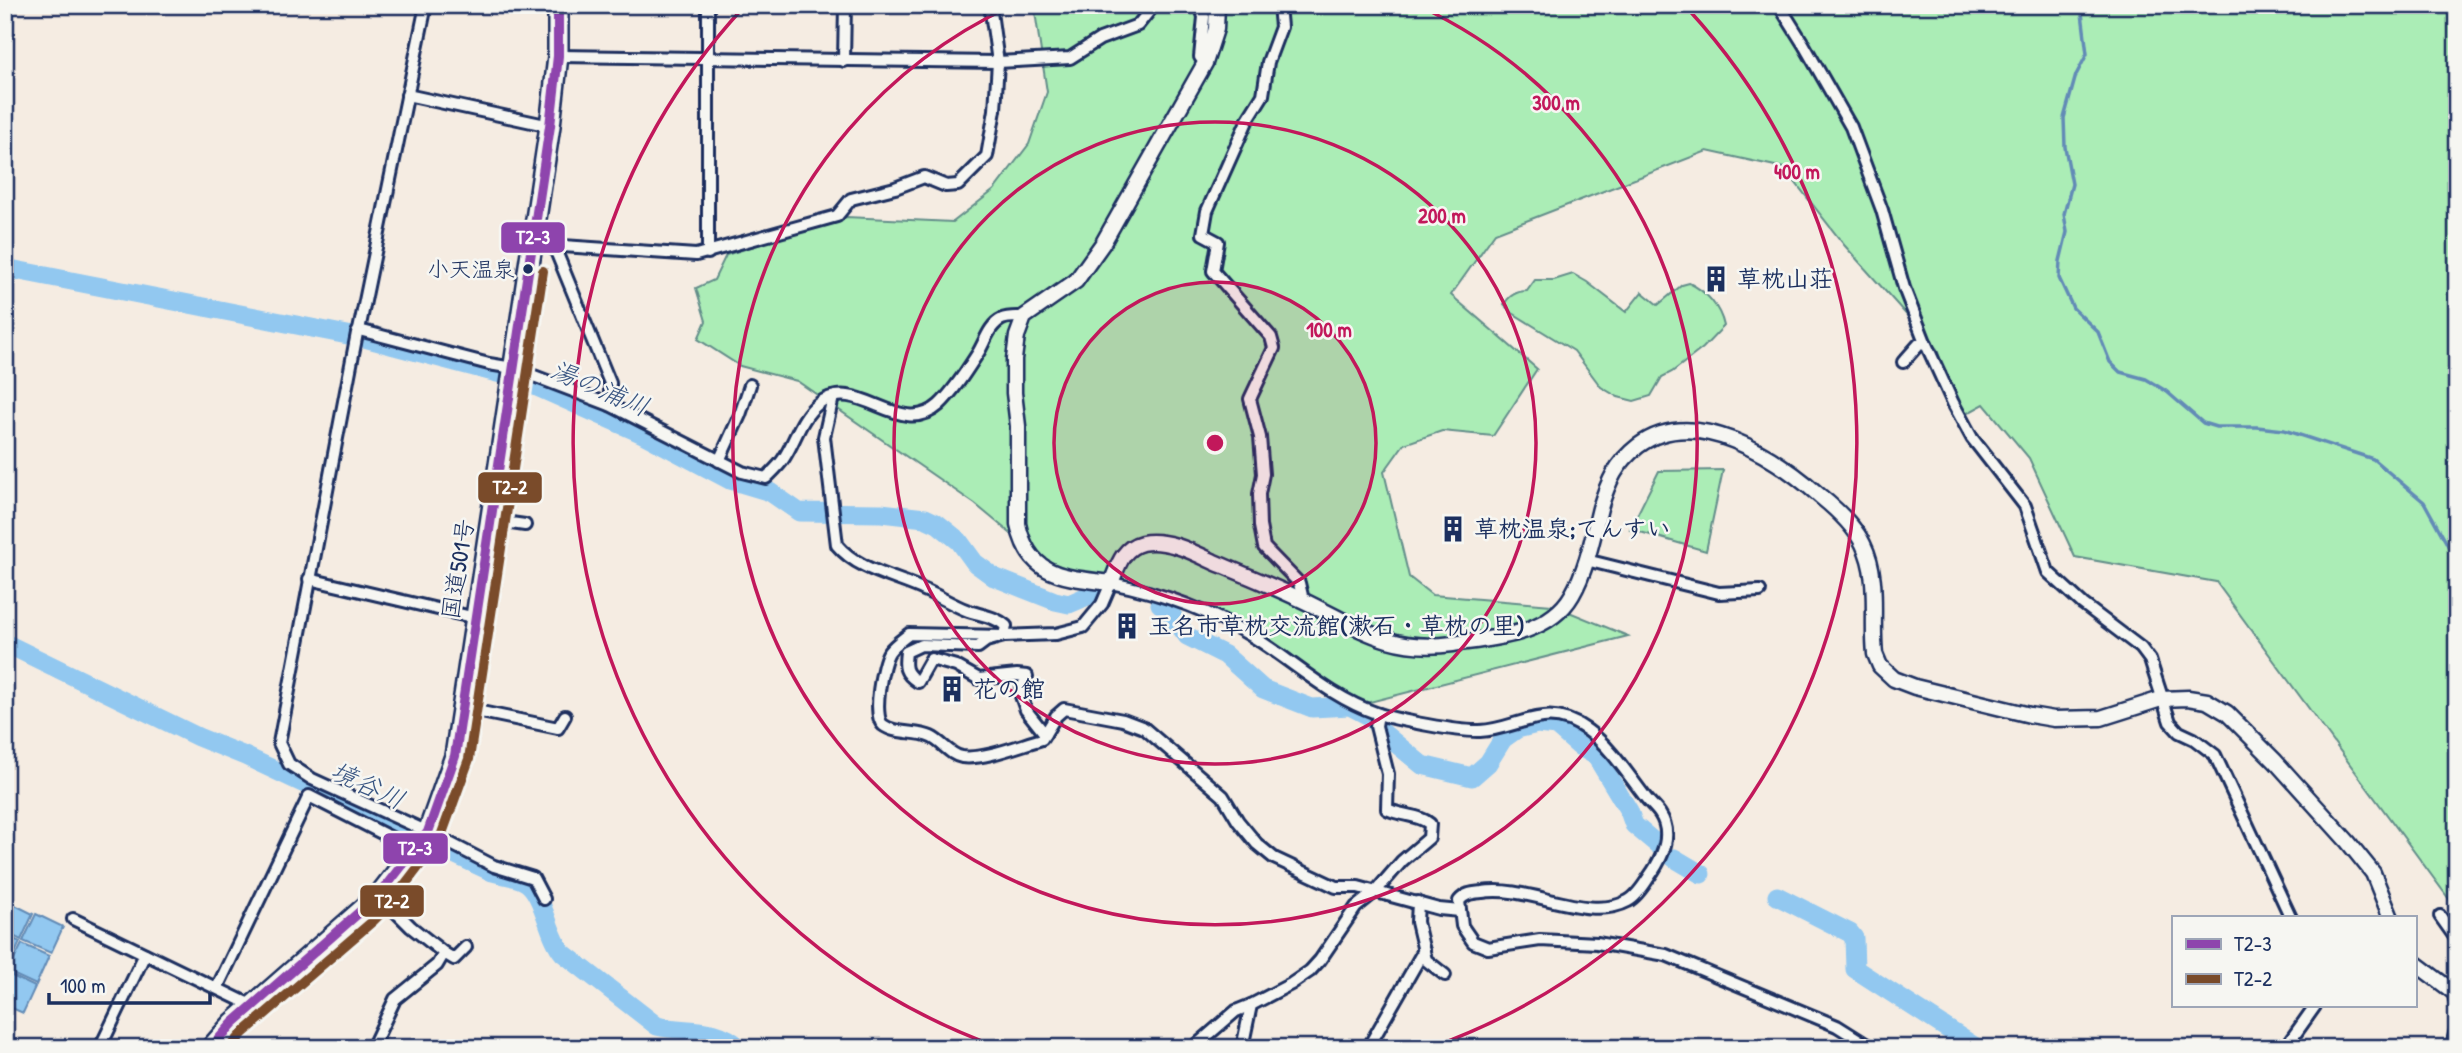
<svg xmlns="http://www.w3.org/2000/svg" width="2462" height="1053" viewBox="0 0 2462 1053" font-family="'Patrick Hand','Klee One',sans-serif">
	<style>
		.green { fill: #abedb6; stroke: #638e8a; stroke-width: 2 }
		.water { fill: #92c8f0; stroke: #628bb6; stroke-width: 2 }
		.lines { fill: none; stroke-linecap: round; stroke-linejoin: round }
		.stream { stroke: #628bb6; stroke-width: 3.5 }
		.river { stroke: #92c8f0; stroke-width: 19 }
		.street-casing { stroke: #1b2f5e; stroke-width: 16 }
		.secondary-casing { stroke: #1b2f5e; stroke-width: 19 }
		.highway-casing { stroke: #1b2f5e; stroke-width: 24 }
		.street { stroke: #f6f6f2; stroke-width: 10 }
		.secondary { stroke: #f6f6f2; stroke-width: 14 }
		.highway { stroke: #f6f6f2; stroke-width: 19 }
		.bus-1-casing { stroke: #f6f6f2; stroke-width: 16 }
		.bus-2-casing { stroke: #f6f6f2; stroke-width: 16 }
		.bus-1 { stroke: #8e44ad; stroke-width: 10 }
		.bus-2 { stroke: #7a4b2a; stroke-width: 10 }
		.ring { fill: none; stroke: #c2185b; stroke-width: 3.5 }
		.bus-dot { fill: #1b2f5e; stroke: #f6f6f2; stroke-width: 2.5 }
		.labels { text-anchor: middle; stroke-width: 5; stroke-linejoin: round; paint-order: stroke }
		.bus-label { font-size: 22px; fill: #1b2f5e; stroke: #f6f6f2; text-anchor: end }
		.poi-label { font-size: 24px; font-weight: bold; fill: #1b2f5e; stroke: #f6f6f2; text-anchor: start }
		.street-label { font-size: 24px; fill: #1b2f5e; stroke: #f6f6f2 }
		.water-label { font-size: 26px; font-style: italic; fill: #395582; stroke: #f6f6f2 }
		.centre { fill: #c2185b; stroke: #f6f6f2; stroke-width: 3.5 }
		.ring-label { font-size: 21px; text-anchor: middle; font-weight: bold; fill: #c2185b; stroke: #f6f6f2; stroke-width: 5; stroke-linejoin: round; paint-order: stroke }
		.line-badge { stroke: #f6f6f2; stroke-width: 2.5 }
		.badge-label { font-size: 19px; text-anchor: middle; font-weight: bold; fill: #fff }
	</style>
	<rect width="100%" height="100%" fill="#f5ece2"/>
	<filter id="ink" filterUnits="userSpaceOnUse"><feTurbulence type="fractalNoise" baseFrequency=".0143" numOctaves="2"/><feDisplacementMap in="SourceGraphic" scale="14" xChannelSelector="R" yChannelSelector="G"/><feConvolveMatrix kernelMatrix="1 2 1 2 8 2 1 2 1" color-interpolation-filters="sRGB"/></filter>
	<g filter="url(#ink)">
		<!-- green -->
		<g class="green">
			<path d="M1034,5h1423v905l-241,-328 -141,-25 -46,-99 -45,-54 -20,11 -19,-40 -8,-26 -92,-103 -61,-78 -77,-17 -212,82 -44,62 86,74 -44,67 -51,-5 -38,13 -20,28 25,105 23,18 120,10 76,31 -262,67 -36,-19 -46,-35 -66,-38 -33,-14 -42,-14 -88,-16 -10,-5 -70,-58 -178,-123 -57,-15 -42,-27 8,-18 -10,-33 18,-8 12,-25 120,-38 107,5 41,-32 35,-46 18,-52z"/>
			<path d="M1573,274l14,8 39,30 16,-20 16,13 24,-20 7,-2c17,8 31,24 35,43l-21,22 -31,24 -10,5 -11,19 -17,5 -16,-4 -17,-10 -27,-36 -63,-39 -7,-7c4,-9 13,-14 23,-14l8,-11h19z"/>
			<path d="M1723,470l-17,81 -76,-22 29,-58z"/>
		</g>
		<!-- water -->
		<g class="water">
			<path d="M5,900l28,14 -12,26 -16,-8z"/>
			<path d="M36,914l27,13 -12,26 -28,-12z"/>
			<path d="M5,935l15,7 -13,29 -2,-1z"/>
			<path d="M22,944l27,12 -13,29 -28,-13z"/>
			<path d="M8,974l27,13 -12,26 -18,-8v-26z"/>
		</g>
		<g class="lines">
			<!-- stream -->
			<path class="stream" d="M2081,5l6,49 -11,21 -12,43 1,29 7,37 -8,30 3,18 -7,29 -1,17 14,30 25,24 12,30 10,10 26,7 20,12 37,32 13,4h41l27,3 89,29 51,43 33,60"/>
			<!-- river -->
			<g class="river">
				<path d="M5,268l363,71 133,35 25,8 117,52 87,46 40,12 29,20 82,1 44,5 13,6 21,17 16,22 19,14 61,24 14,3 28,-12"/>
				<path d="M1160,604l8,6 19,26 38,19 38,34 49,19 38,-2 21,11 11,15 40,33 50,12 16,-14 15,-24 14,-10 20,-5 19,2 23,20 17,10 33,55 5,14 24,20"/>
				<path d="M5,643l193,94 47,19 247,116c10,3 23,4 32,9 20,10 23,54 39,72l94,73c30,7 58,-1 83,22"/>
				<path d="M1674,858l27,16"/>
				<path d="M1777,896l73,37 4,5 1,31 122,79"/>
			</g>
			<!-- street casing -->
			<g class="street-casing">
				<g id="street">
					<path d="M426,5l-67,325 -2,3 -78,410 10,21 23,15 116,53 66,34 39,12 11,21"/>
					<path d="M708,5v248"/>
					<path d="M1200,5l4,12 -4,40 5,6"/>
					<path d="M1279,5l2,22 -13,35 -5,33 -15,24 -41,92 -4,23 15,8 -5,29 58,66 3,11 -24,51 10,38 3,37 -4,20 1,32 4,21 35,36 4,17"/>
					<path d="M1779,5l25,40 47,82 31,83 22,78 21,54"/>
					<path d="M558,56l440,6 72,-4 30,-19 38,-14 16,-20"/>
					<path d="M844,61l1,-56"/>
					<path d="M407,95l143,31"/>
					<path d="M533,244l163,11 141,-39 14,-17 44,-11 29,-11 22,9 12,-1 29,-29 8,-46 3,-48 -8,-57"/>
					<path d="M553,244l57,139v22"/>
					<path d="M359,330l130,34 24,4 97,37 132,67 24,6c6,-6 14,-13 18,-20 12,-18 16,-40 34,-54 40,-31 82,36 121,1 15,-14 28,-35 39,-52 7,-11 11,-28 24,-34 6,-3 15,-2 22,-2"/>
					<path d="M1903,362l16,-18 6,-2 28,61 19,35 53,68 23,66 35,32 58,44 9,12 20,62 9,10 15,7 21,16 76,163"/>
					<path d="M833,397l-9,40 13,108c21,25 56,31 85,44 15,6 29,15 44,21 13,5 29,6 40,16l-2,10 -18,5 -8,6 -57,-2 -15,7c-2,15 -2,21 12,30l13,-23 25,7 23,13 38,-4 10,1 -7,17 6,17 19,24 11,-18 8,-7 59,11 21,8 79,68 15,25 19,23 17,14 62,29h22l81,22 21,2"/>
					<path d="M719,461l21,-46 10,-30"/>
					<path d="M490,520l35,5"/>
					<path d="M1586,560l133,33 41,-2"/>
					<path d="M309,579l167,39"/>
					<path d="M462,708l96,20 7,-12"/>
					<path d="M1045,734l-3,5c-22,6 -58,21 -80,18 -12,-2 -20,-15 -31,-20 -14,-7 -35,-2 -48,-12 -11,-9 -1,-62 6,-73 5,-7 14,-13 20,-18l95,2 52,-2 27,-7 19,-23 9,-21c50,10 100,28 144,55 40,25 75,59 121,75 20,7 83,19 104,18 40,-2 66,-31 107,-1 24,17 41,45 59,68 4,5 10,10 14,16 14,21 2,45 -11,63 -5,8 -13,20 -21,24 -41,22 -100,-17 -146,-9 -10,1 -16,1 -23,9l3,25 11,16 15,6 52,-8 57,3 69,12 171,71 35,22"/>
					<path d="M1418,902l-1,20 9,38 19,15"/>
					<path d="M2440,916l17,24"/>
					<path d="M73,919l180,87"/>
					<path d="M444,953l10,6 12,-12"/>
					<path d="M217,988l92,-192 106,54"/>
					<path d="M100,1048l45,-94"/>
					<path d="M372,1048l23,-49 42,-34 7,-12 -33,-26 -32,-32"/>
					<path d="M1193,1048l43,-37 15,-6"/>
					<path d="M1242,1048l9,-43 40,-21 19,-13 10,-11 36,-53 20,-16 26,-30 27,-23 1,-14c-12,-10 -29,-8 -43,-15l1,-35 -12,-48 2,-12"/>
					<path d="M1368,1048l56,-98"/>
					<path d="M2288,1048v-4l27,-38"/>
				</g>
			</g>
			<!-- secondary casing -->
			<g class="secondary-casing">
				<g id="secondary">
					<path d="M1217,5l-1,24 -11,34 -102,180 -27,38 -52,36 -7,19 -3,23v34l4,33v98c11,54 47,53 93,59 7,-17 11,-35 31,-40 24,-5 51,9 72,19 29,12 59,24 88,38 55,26 86,53 151,44 41,-6 96,-9 119,-49 15,-26 21,-59 28,-87 8,-26 16,-45 38,-62 57,-43 139,12 182,50 16,13 34,29 43,48 17,34 8,74 12,110l5,12 14,13 21,8 115,28 24,4 47,-1 60,-19 27,-1 19,3 20,12 48,48 73,81 25,31 18,45"/>
					<path d="M2415,963l40,30 2,8"/>
					<path d="M2453,1048l4,-16"/>
				</g>
			</g>
			<!-- highway casing -->
			<g class="highway-casing">
				<path id="highway" d="M211,1048l22,-25 146,-128 49,-63 27,-76 95,-630 8,-70v-51"/>
			</g>
			<!-- street -->
			<use href="#street" class="street"/>
			<!-- secondary -->
			<use href="#secondary" class="secondary"/>
			<!-- highway -->
			<use href="#highway" class="highway"/>
			<!-- bus-1 casing -->
			<g class="bus-1-casing">
				<path id="bus-1" d="M211,1048l22,-25 146,-128 49,-63 27,-76 95,-630 8,-70v-51"/>
			</g>
			<!-- bus-2 casing -->
			<g class="bus-2-casing">
				<path id="bus-2" d="M230,1048l13,-15 130,-112 17,-17 50,-65 29,-80 74,-488"/>
			</g>
			<!-- bus-1 -->
			<use href="#bus-1" class="bus-1"/>
			<!-- bus-2 -->
			<use href="#bus-2" class="bus-2"/>
		</g>
	</g>
	<!-- distance rings -->
	<circle cx="1215" cy="443" r="161" fill="#c2185b" fill-opacity=".12"/>
	<g class="ring">
		<circle cx="1215" cy="443" r="161"/>
		<circle cx="1215" cy="443" r="321"/>
		<path d="M1419 6A482 482 0 1 1 1011 6"/>
		<path d="M995 1046A642 642 0 0 1 742 9M1688 9A642 642 0 0 1 1435 1046"/>
	</g>
	<!-- icons -->
	<defs>
		<g id="building-bare" transform="scale(2.1)"><path d="M-4-6H4V6H1V3H-1V6H-4ZM-2.5-4.3h1.7v1.8h-1.7ZM.8-4.3h1.7v1.8H.8ZM-2.5-1h1.7V.8h-1.7ZM.8-1h1.7V.8H.8Z" fill="#1b2f5e" stroke="#f6f6f2" stroke-width="2.5" paint-order="stroke"/></g>
	</defs>
	<g fill-rule="evenodd">
		<use href="#building-bare" x="1716" y="279"/>
		<use href="#building-bare" x="1453" y="529"/>
		<use href="#building-bare" x="1127" y="626"/>
		<use href="#building-bare" x="952" y="689"/>
	</g>
	<!-- markers -->
	<circle class="bus-dot" cx="528" cy="269" r="6"/>
	<g class="labels">
		<!-- bus labels -->
		<g class="bus-label">
			<text x="515" y="277">小天温泉</text>
		</g>
		<!-- poi labels -->
		<g class="poi-label">
			<text x="1737" y="287">草枕山荘</text>
			<text x="1474" y="537">草枕温泉;てんすい</text>
			<text x="1148" y="634">玉名市草枕交流館(漱石・草枕の里)</text>
			<text x="973" y="697">花の館</text>
		</g>
		<!-- street labels -->
		<g class="street-label">
			<text transform="translate(458 569) rotate(-81)" y="8">国道501号</text>
		</g>
		<!-- water labels -->
		<g class="water-label">
			<text transform="translate(600 388) rotate(23)" y="9">湯の浦川</text>
			<text transform="translate(368 785) rotate(25)" y="9">境谷川</text>
		</g>
	</g>
	<circle cx="1215" cy="443" r="10" class="centre"/>
	<g class="ring-label">
		<text x="1556" y="110">300 m</text>
		<text x="1797" y="179">400 m</text>
		<text x="1442" y="223">200 m</text>
		<text x="1329" y="337">100 m</text>
	</g>
	<g class="line-badge">
		<rect x="500" y="221" width="66" height="33" rx="7" fill="#8e44ad"/>
		<rect x="477" y="471" width="66" height="33" rx="7" fill="#7a4b2a"/>
		<rect x="382" y="832" width="67" height="33" rx="7" fill="#8e44ad"/>
		<rect x="359" y="884" width="66" height="34" rx="7" fill="#7a4b2a"/>
	</g>
	<g class="badge-label">
		<text x="533" y="244">T2-3</text>
		<text x="510" y="494">T2-2</text>
		<text x="415" y="855">T2-3</text>
		<text x="392" y="908">T2-2</text>
	</g>
	<!-- margin -->
	<rect width="2462" height="1053" fill="none" stroke="#f6f6f2" stroke-width="28"/>
	<rect x="14" y="14" width="2434" height="1025" fill="none" stroke="#1b2f5e" stroke-width="2.5" filter="url(#ink)"/>
	<!-- legend -->
	<rect x="2172" y="916" width="245" height="91" fill="#f6f6f2" stroke="#9ea6b7" stroke-width="2"/>
	<rect x="2186" y="939" width="35" height="10" fill="#8e44ad" stroke="#9ea6b7" stroke-width="2"/>
	<text x="2234" y="951" font-size="21" fill="#1b2f5e">T2-3</text>
	<rect x="2186" y="974" width="35" height="10" fill="#7a4b2a" stroke="#9ea6b7" stroke-width="2"/>
	<text x="2234" y="986" font-size="21" fill="#1b2f5e">T2-2</text>
	<!-- scale -->
	<path d="M49 993v10h161v-10" fill="none" stroke="#1b2f5e" stroke-width="3.5"/>
	<text x="60" y="993" font-size="21" fill="#1b2f5e" stroke="#f6f6f2" stroke-width="5" paint-order="stroke">100 m</text>
</svg>
